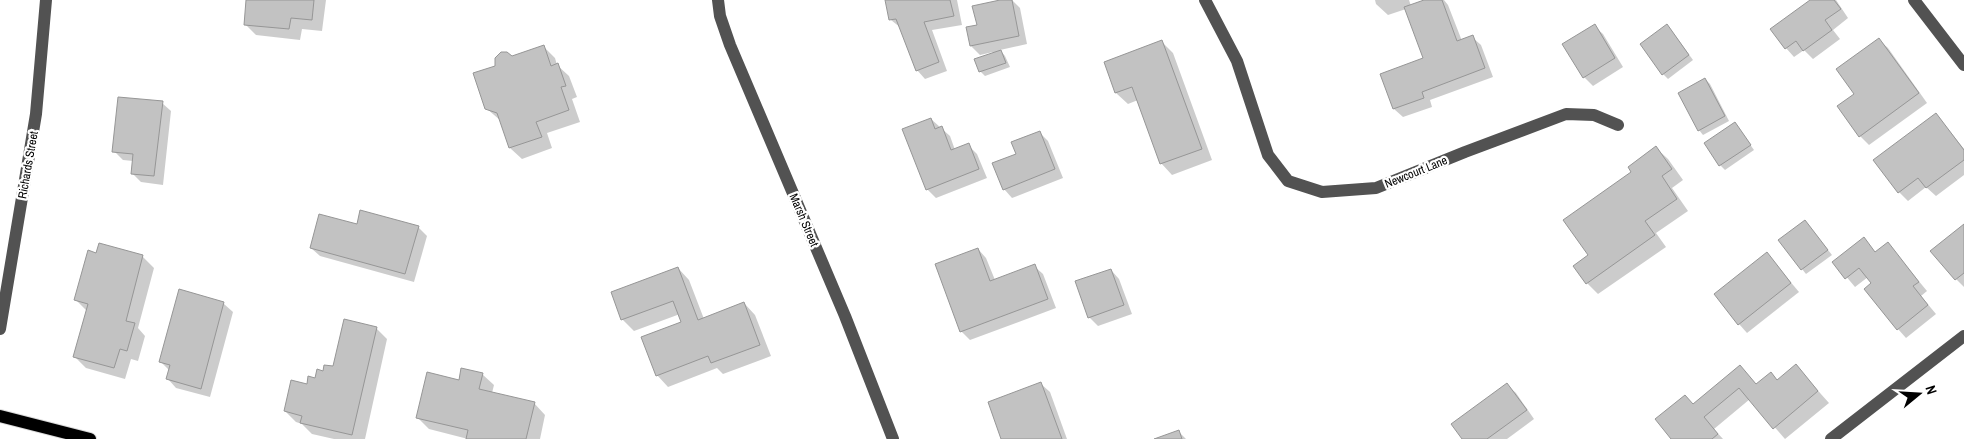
<svg xmlns="http://www.w3.org/2000/svg" width="1964" height="439" viewBox="0 0 1964 439" font-family="'Archivo Narrow',sans-serif">
	<style>
		.shadow { fill: #0003 }
		.building { fill: #c2c2c2; stroke: #969696 }
		.lines { fill: none; stroke-linecap: round; stroke-linejoin: round }
		.major-casing { stroke: #dbdbdb; stroke-width: 14 }
		.minor { stroke: #525252; stroke-width: 12 }
		.major { stroke: #000; stroke-width: 12 }
		.labels { text-anchor: middle; stroke-width: 4.5; stroke-linejoin: round; paint-order: stroke }
		.street-label { font-size: 12px; fill: #000; stroke: #fff }
	</style>
	<rect width="100%" height="100%" fill="#fff"/>
	<!-- shadow -->
	<g class="shadow">
		<path d="M247,0h79l-4,31 -20,-2 -2,11 -44,-5 -11,-11z"/>
		<path d="M887,0h70l5,25 -30,5 15,41 -22,8 -8,-9 -16,-42 -10,-8z"/>
		<path d="M1006,0h6l8,8 7,36 -27,6 5,6 5,11 -25,9 -5,-5 13,-19 -13,3 -9,-9 -4,-18 11,-2z"/>
		<path d="M1375,0h34l2,6 17,-6h16l4,5 14,36 10,-4 9,8 12,32 -63,23 2,7 -29,10 -9,-8 31,-51 -19,-49 -18,6 -12,-11z"/>
		<path d="M1812,0h24l12,18 -15,12 7,9 -27,20 -9,-9 -10,7 -8,-9z"/>
		<path d="M1594,26l9,8 20,33 -30,19 -9,-9z"/>
		<path d="M1671,30l22,30 -25,19 -5,-5z"/>
		<path d="M1879,40l9,8 39,55 -58,42 -9,-9z"/>
		<path d="M1162,42l11,11 39,107 -40,15 -11,-12 -23,-63 -10,4 -12,-11 -11,-31z"/>
		<path d="M543,46l12,12 2,7 12,11 8,21 -5,2 8,23 -33,11 5,15 -30,11 -12,-11 -9,-27 -15,-13 11,-41 15,-10z"/>
		<path d="M1705,79l5,5 19,37 -26,14 -4,-5z"/>
		<path d="M162,103l9,8 -8,74 -22,-3 -9,-9 1,-12 -10,-1 -9,-9z"/>
		<path d="M1936,114l28,35v26l-28,21 -10,-9 -18,14 -9,-9z"/>
		<path d="M931,119l19,17 5,14 13,-5 9,9 10,24 -51,20 -9,-9z"/>
		<path d="M1735,123l19,27 -29,20 -5,-5z"/>
		<path d="M1039,132l9,9 15,37 -51,20 -8,-9 13,-34z"/>
		<path d="M1656,148l12,11 15,21 -11,8 16,23 -32,22 10,14 -68,47 -11,-11 3,-28 43,-83z"/>
		<path d="M1805,221l27,34 -26,19 -4,-5z"/>
		<path d="M358,225l60,2 9,9 -13,46 -94,-26 -9,-8z"/>
		<path d="M1964,226v61l-8,-8z"/>
		<path d="M1863,239l13,14 12,-9 39,47 -6,5 15,18 -30,24 -8,-9 -30,-52 -13,10 -21,-25z"/>
		<path d="M978,249l8,9 9,22 39,-14 9,8 13,34 -86,32 -9,-9z"/>
		<path d="M1767,254l32,38 -52,41 -8,-9z"/>
		<path d="M97,255l45,1 12,12 -16,60 7,8 -7,25 -7,-2 -6,20 -39,-11 -11,-11 12,-46 -11,-11z"/>
		<path d="M678,268l11,12 15,39 40,-16 11,12 16,41 -48,18 -6,-6 -49,19 -11,-12 26,-52 -3,-9 -46,17 -11,-11 -11,-27z"/>
		<path d="M1111,270l8,9 13,35 -34,12 -9,-9z"/>
		<path d="M179,291l45,13 9,8 -23,85 -34,-9 -8,-9 1,-9 -9,-9z"/>
		<path d="M376,328l11,11 -22,100h-31l-22,-5 -10,-10 -6,-2 -11,-11 31,-32 8,-6 10,-5z"/>
		<path d="M1796,366l33,37 -44,36 -35,-40 -36,30 9,10h-51l22,-34 46,-38 17,18 14,-12 7,8z"/>
		<path d="M482,374l12,11 -2,8 42,10 11,12 -5,24h-72l-39,-10 -11,-11 42,-37z"/>
		<path d="M1041,384l9,8 17,47h-65z"/>
		<path d="M1507,385l9,8 18,26 -27,20h-43z"/>
		<path d="M1178,431l8,8h-29z"/>
	</g>
	<!-- building -->
	<g class="building">
		<path d="M246,0h68l-2,20 -21,-2 -2,11 -45,-4z"/>
		<path d="M885,0h65l4,16 -30,6 15,40 -23,9 -20,-52 -7,1z"/>
		<path d="M1000,0h12l7,36 -49,10 -4,-19 11,-2 -5,-19z"/>
		<path d="M1424,0h18l15,41 16,-6 12,33 -63,24 2,6 -31,11 -13,-35 43,-16 -19,-51z"/>
		<path d="M1810,0h24l7,9 -16,11 7,10 -29,21 -7,-10 -11,8 -15,-20z"/>
		<path d="M1595,24l20,34 -32,20 -21,-34z"/>
		<path d="M1667,24l22,31 -27,20 -22,-31z"/>
		<path d="M1879,38l40,55 -60,44 -22,-31 17,-12 -18,-25z"/>
		<path d="M1162,40l40,109 -42,15 -28,-77 -17,6 -11,-31z"/>
		<path d="M544,45l7,21 7,-3 8,23 -5,1 8,23 -33,12 6,15 -33,11 -12,-35 -12,-4 -12,-36 22,-7v-8l6,-6h6l5,4z"/>
		<path d="M1001,50l5,13 -27,9 -5,-13z"/>
		<path d="M1705,78l20,38 -27,15 -20,-38z"/>
		<path d="M118,97l45,4 -9,75 -23,-2 2,-20 -21,-2z"/>
		<path d="M1936,113l28,37v10l-38,28 -8,-10 -20,15 -25,-33z"/>
		<path d="M931,118l4,11 7,-3 9,24 18,-7 10,26 -53,21 -24,-61z"/>
		<path d="M1735,122l16,23 -32,21 -15,-23z"/>
		<path d="M1040,131l15,38 -52,21 -11,-27 24,-9 -5,-12z"/>
		<path d="M1656,146l16,23 -10,7 15,23 -32,22 10,14 -69,49 -13,-18 15,-11 -25,-35 68,-48 -3,-5z"/>
		<path d="M360,210l59,16 -14,48 -95,-26 9,-34 38,10z"/>
		<path d="M1805,220l23,30 -27,20 -23,-30z"/>
		<path d="M1964,224v49l-9,7 -25,-29z"/>
		<path d="M1864,237l11,15 13,-10 31,40 -6,4 15,19 -31,25 -33,-41 7,-6 -12,-15 -14,11 -13,-17z"/>
		<path d="M99,243l44,12 -17,66 9,2 -8,28 -7,-2 -6,19 -41,-11 15,-53 -14,-4 14,-50 8,3z"/>
		<path d="M978,248l12,33 45,-17 13,35 -88,33 -25,-68z"/>
		<path d="M1767,252l24,31 -53,42 -24,-31z"/>
		<path d="M678,267l20,53 46,-18 16,43 -49,18 -3,-7 -52,20 -15,-39 40,-15 -8,-21 -52,19 -10,-28z"/>
		<path d="M1111,269l13,36 -36,13 -13,-37z"/>
		<path d="M179,289l45,13 -23,87 -35,-10 4,-14 -11,-3z"/>
		<path d="M344,319l33,8 -25,108 -52,-12 2,-7 -18,-5 7,-31 16,4 1,-8 7,2 2,-9 6,2 1,-6 9,1z"/>
		<path d="M1796,364l22,27 -45,38 -34,-41 -35,29 14,17 -6,5h-41l-16,-20 30,-24 8,9 47,-39 16,19 15,-12 6,8z"/>
		<path d="M461,368l22,5 -4,16 56,13 -9,37h-60l2,-9 -52,-12 11,-46 32,8z"/>
		<path d="M1041,382l21,57h-61l-13,-37z"/>
		<path d="M1507,383l20,27 -40,29h-25l-11,-15z"/>
		<path d="M1179,430l3,9h-28z"/>
	</g>
	<g class="lines">
		<!-- major casing -->
		<g class="major-casing">
			<path id="major" d="M0,416l90,23"/>
		</g>
		<!-- minor -->
		<g class="minor">
			<path d="M718,0l2,16 10,29 115,271 48,123"/>
			<path d="M1205,0l32,61 31,94 20,26 34,11 54,-4 89,-36 101,-38 28,1 24,10"/>
			<path d="M1914,0l50,65"/>
			<path d="M0,329l36,-215 10,-114"/>
			<path d="M1831,439l133,-103"/>
		</g>
		<!-- major -->
		<use href="#major" class="major"/>
	</g>
	<g class="labels">
		<!-- street labels -->
		<g class="street-label">
			<text transform="translate(28 165) rotate(-80)" y="4">Richards Street</text>
			<text transform="translate(1416 172) rotate(-22)" y="4">Newcourt Lane</text>
			<text transform="translate(804 220) rotate(67)" y="4">Marsh Street</text>
		</g>
	</g>
	<!-- north arrow -->
	<g transform="translate(1919 394) rotate(72)" stroke="#ffffff" stroke-width="4" paint-order="stroke">
	<path d="M0-4L9 19L0 12L-9 19Z" fill="#000000"/>
	<text y="-8" font-size="14" font-weight="bold" text-anchor="middle" fill="#000000">N</text>
	</g>
</svg>
